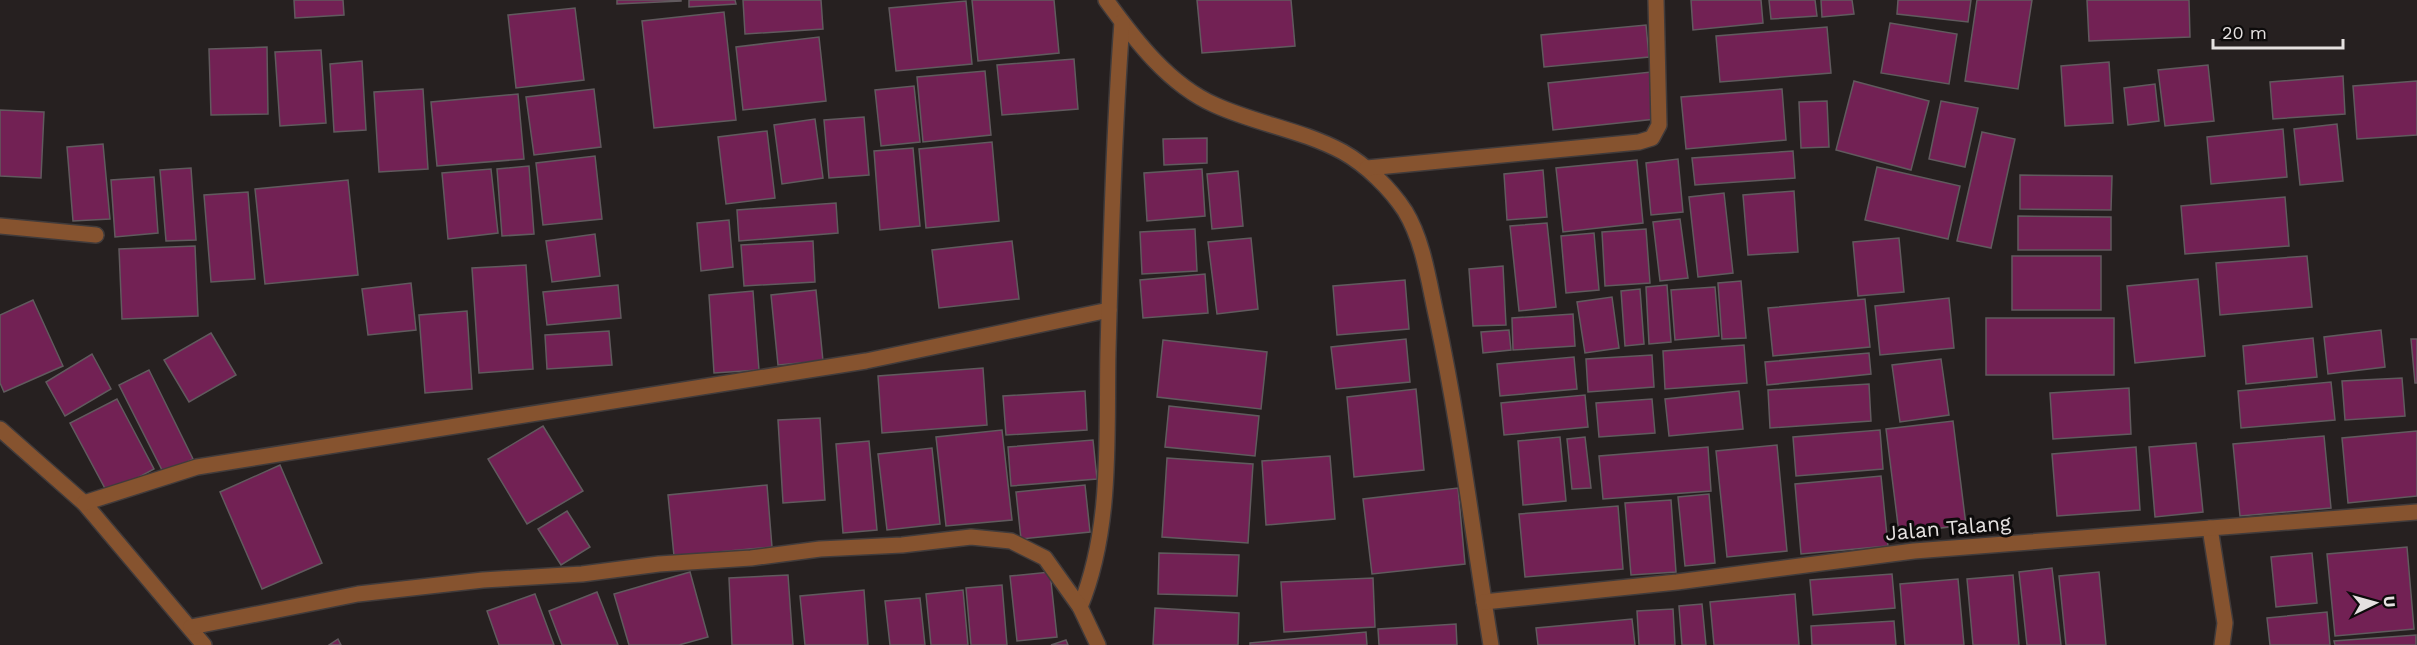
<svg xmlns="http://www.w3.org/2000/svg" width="2417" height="645" viewBox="0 0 2417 645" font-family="'Work Sans',sans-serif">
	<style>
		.building { fill: #722154; stroke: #615a5e; stroke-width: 1.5 }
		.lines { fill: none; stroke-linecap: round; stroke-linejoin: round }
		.lane-casing { stroke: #413b3b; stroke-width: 18 }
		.street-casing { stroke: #413b3b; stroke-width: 18 }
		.lane { stroke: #86532f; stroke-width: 15 }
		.street { stroke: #86532f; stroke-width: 15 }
		.labels { text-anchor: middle; stroke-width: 6; stroke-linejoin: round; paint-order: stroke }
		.street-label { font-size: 21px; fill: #e5e1e0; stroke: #0d0b0b }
	</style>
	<rect width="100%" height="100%" fill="#262020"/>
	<!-- building -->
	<g class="building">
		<path d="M294,0h49l1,15 -49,3z"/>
		<path d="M617,0h64v1l-64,3z"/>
		<path d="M689,0h46l1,4 -47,3z"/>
		<path d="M743,0h78l2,29 -78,5z"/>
		<path d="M972,0h82l5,53 -81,8z"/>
		<path d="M1197,0h94l4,46 -93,7z"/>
		<path d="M1691,0h70l2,23 -70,7z"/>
		<path d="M1769,0h46l2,16 -46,3z"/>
		<path d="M1821,0h31l2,14 -32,3z"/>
		<path d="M1898,0h73l-3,22 -71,-8z"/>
		<path d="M1977,0h55l-14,89 -53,-8z"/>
		<path d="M2087,0h102l1,37 -101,4z"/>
		<path d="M966,1l6,63 -76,7 -7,-63z"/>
		<path d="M575,8l9,72 -68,8 -8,-73z"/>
		<path d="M724,12l12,108 -82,8 -12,-107z"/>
		<path d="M1890,23l67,11 -8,50 -68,-11z"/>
		<path d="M1646,25l3,32 -105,10 -3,-32z"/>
		<path d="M1827,27l4,46 -111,9 -4,-46z"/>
		<path d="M819,37l7,64 -83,9 -7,-63z"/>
		<path d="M267,47l1,67 -57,1 -2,-66z"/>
		<path d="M321,50l5,73 -46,3 -5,-74z"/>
		<path d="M1074,59l4,50 -76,6 -5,-50z"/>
		<path d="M362,61l4,69 -32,2 -4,-68z"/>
		<path d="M2109,62l4,61 -48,3 -4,-60z"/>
		<path d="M2208,65l6,56 -49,5 -7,-56z"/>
		<path d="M985,71l6,64 -68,7 -6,-65z"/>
		<path d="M1651,72l5,47 -103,11 -5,-47z"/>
		<path d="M2343,76l2,38 -72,5 -3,-37z"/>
		<path d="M1854,81l75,20 -18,69 -75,-20z"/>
		<path d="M2417,81v54l-60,4 -4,-53z"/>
		<path d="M2155,84l4,37 -31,4 -4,-37z"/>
		<path d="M914,86l6,56 -39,4 -6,-56z"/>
		<path d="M423,89l5,80 -49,3 -5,-80z"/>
		<path d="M594,89l7,58 -67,8 -8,-58z"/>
		<path d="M1782,89l4,51 -100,9 -5,-52z"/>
		<path d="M518,94l6,65 -87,7 -6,-64z"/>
		<path d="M1827,101l2,46 -28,1 -2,-46z"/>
		<path d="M1941,101l37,7 -13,59 -36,-8z"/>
		<path d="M0,110l44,2 -3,66 -41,-2z"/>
		<path d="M864,117l5,58 -40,3 -5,-58z"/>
		<path d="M815,119l8,59 -41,6 -8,-59z"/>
		<path d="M2337,124l6,57 -43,4 -6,-56z"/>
		<path d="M2283,129l4,48 -76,7 -4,-47z"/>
		<path d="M767,131l8,67 -49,6 -8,-67z"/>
		<path d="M1982,132l33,7 -24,109 -34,-7z"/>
		<path d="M1207,138v25l-43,2 -1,-26z"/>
		<path d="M992,142l7,79 -73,7 -7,-79z"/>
		<path d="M103,144l7,75 -37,2 -6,-74z"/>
		<path d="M913,148l7,78 -40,4 -6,-79z"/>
		<path d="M1793,151l2,27 -100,7 -3,-27z"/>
		<path d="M595,156l7,63 -59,6 -7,-62z"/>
		<path d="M1678,159l5,53 -32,3 -5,-52z"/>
		<path d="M1637,160l6,63 -80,9 -7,-64z"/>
		<path d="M529,166l5,68 -32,2 -5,-67z"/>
		<path d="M1877,167l83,19 -12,53 -83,-19z"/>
		<path d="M191,168l5,72 -30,1 -6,-71z"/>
		<path d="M491,169l7,64 -50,6 -6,-66z"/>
		<path d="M1202,169l3,47 -58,5 -3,-48z"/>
		<path d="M1543,170l4,47 -40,3 -3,-46z"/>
		<path d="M1238,171l5,55 -31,3 -5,-55z"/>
		<path d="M2020,175l92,1 -1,34 -91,-1z"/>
		<path d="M154,177l4,56 -43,4 -4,-57z"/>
		<path d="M348,180l10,95 -93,9 -10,-95z"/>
		<path d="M1794,191l4,61 -50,3 -5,-60z"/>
		<path d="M248,192l7,87 -44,3 -7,-87z"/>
		<path d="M1724,193l9,80 -35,4 -9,-80z"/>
		<path d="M2285,197l4,49 -104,8 -4,-48z"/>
		<path d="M836,203l2,30 -99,8 -2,-31z"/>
		<path d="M2018,216l93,1v33h-93z"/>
		<path d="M1680,219l8,59 -28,3 -7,-59z"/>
		<path d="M729,220l4,47 -32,4 -4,-48z"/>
		<path d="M1547,223l9,84 -37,4 -9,-85z"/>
		<path d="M1195,229l2,42 -55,3 -2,-42z"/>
		<path d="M1646,229l4,54 -45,3 -3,-54z"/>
		<path d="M1594,233l5,57 -33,3 -5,-57z"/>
		<path d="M595,234l5,42 -48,6 -6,-41z"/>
		<path d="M1251,238l7,71 -41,5 -9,-72z"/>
		<path d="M1899,238l5,54 -46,4 -5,-54z"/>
		<path d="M813,241l2,41 -71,4 -3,-41z"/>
		<path d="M1012,241l7,58 -80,9 -7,-58z"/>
		<path d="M195,246l3,70 -76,3 -3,-70z"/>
		<rect x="2012" y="256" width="89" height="54"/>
		<path d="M2307,256l5,51 -92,8 -4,-52z"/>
		<path d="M526,265l7,104 -54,4 -7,-105z"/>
		<path d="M1503,266l3,59 -33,1 -4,-57z"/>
		<path d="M1205,274l3,39 -65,5 -3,-38z"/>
		<path d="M2198,279l7,77 -70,7 -8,-77z"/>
		<path d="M1405,280l4,49 -72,6 -4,-49z"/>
		<path d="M1741,281l5,57 -24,1 -4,-56z"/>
		<path d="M411,283l5,47 -48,5 -6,-46z"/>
		<path d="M618,285l3,33 -74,7 -4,-33z"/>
		<path d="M1667,285l4,57 -22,2 -3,-57z"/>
		<path d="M1715,287l4,49 -44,4 -4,-50z"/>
		<path d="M1640,289l4,55 -19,2 -4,-55z"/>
		<path d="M816,290l7,71 -45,4 -7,-70z"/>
		<path d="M753,291l6,79 -45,3 -5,-78z"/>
		<path d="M1612,297l7,51 -34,5 -8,-51z"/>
		<path d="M1949,298l5,50 -74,7 -5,-49z"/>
		<path d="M1865,299l5,48 -97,9 -5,-48z"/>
		<path d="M33,300l30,66 -59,26 -4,-9v-68z"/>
		<path d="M467,311l5,78 -47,4 -6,-78z"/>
		<path d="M1573,314l2,32 -62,4 -1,-32z"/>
		<rect x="1986" y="318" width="128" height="57"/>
		<path d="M1509,330l2,20 -28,3 -2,-21z"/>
		<path d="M2381,330l4,37 -57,7 -4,-37z"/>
		<path d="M609,331l3,34 -65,4 -2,-34z"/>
		<path d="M211,333l25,42 -47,27 -25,-42z"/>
		<path d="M2313,338l4,39 -71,7 -3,-38z"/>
		<path d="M1406,339l4,43 -74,7 -5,-42z"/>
		<path d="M2411,339h6v44h-2z"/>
		<path d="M1163,340l104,12 -6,57 -104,-12z"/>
		<path d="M1744,345l3,38 -82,6 -2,-38z"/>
		<path d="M1869,353l2,21 -104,11 -2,-23z"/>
		<path d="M92,354l19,35 -46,27 -19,-34z"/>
		<path d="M1652,355l2,32 -66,5 -2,-33z"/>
		<path d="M1574,357l3,32 -77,7 -3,-32z"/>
		<path d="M1941,359l8,56 -49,7 -8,-57z"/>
		<path d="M983,368l4,57 -105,8 -4,-57z"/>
		<path d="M149,370l44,89 -29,15 -45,-89z"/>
		<path d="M2402,378l3,38 -60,4 -3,-39z"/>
		<path d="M2331,382l4,38 -94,8 -3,-37z"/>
		<path d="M1869,384l2,37 -101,7 -2,-38z"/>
		<path d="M2129,388l2,46 -78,5 -3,-46z"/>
		<path d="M1416,389l8,81 -70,7 -7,-80z"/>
		<path d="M1085,391l2,39 -81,5 -3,-39z"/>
		<path d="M1739,391l4,38 -74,7 -4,-37z"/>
		<path d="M1585,395l3,32 -84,8 -3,-32z"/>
		<path d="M117,399l37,70 -46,25 -38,-71z"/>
		<path d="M1652,399l3,34 -56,4 -3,-34z"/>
		<path d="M1169,406l90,10 -4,40 -90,-9z"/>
		<path d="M820,418l5,82 -42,3 -5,-83z"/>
		<path d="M1953,421l13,104 -67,8 -13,-104z"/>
		<path d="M543,426l40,65 -56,33 -39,-65z"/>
		<path d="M1002,430l10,90 -66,6 -10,-89z"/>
		<path d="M1880,430l3,39 -87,7 -3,-39z"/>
		<path d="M2417,431v65l-69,7 -6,-65z"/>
		<path d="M2324,436l7,72 -91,8 -7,-72z"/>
		<path d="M1560,437l6,64 -43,4 -5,-64z"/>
		<path d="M1585,437l6,51 -19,1 -5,-50z"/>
		<path d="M1093,440l4,39 -86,7 -3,-39z"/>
		<path d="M869,441l8,89 -34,3 -7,-89z"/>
		<path d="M2196,443l7,69 -48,5 -6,-70z"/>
		<path d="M1777,445l10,106 -60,6 -11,-106z"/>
		<path d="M1708,447l3,44 -108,8 -4,-43z"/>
		<path d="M2136,447l4,63 -83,6 -5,-62z"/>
		<path d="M932,448l8,76 -53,6 -9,-76z"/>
		<path d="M1330,456l5,63 -69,6 -4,-64z"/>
		<path d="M1167,458l86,6 -5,79 -86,-6z"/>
		<path d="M280,465l42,98 -60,26 -42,-97z"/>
		<path d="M1881,476l7,70 -87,8 -6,-70z"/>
		<path d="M767,485l5,62 -98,9 -6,-61z"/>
		<path d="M1085,485l5,47 -69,7 -5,-47z"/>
		<path d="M1458,488l7,76 -93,10 -9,-75z"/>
		<path d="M1709,494l6,69 -30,3 -7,-69z"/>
		<path d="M1671,500l5,72 -45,3 -6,-72z"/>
		<path d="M1618,506l5,63 -98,8 -6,-63z"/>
		<path d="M567,511l23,36 -29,18 -23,-36z"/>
		<path d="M2407,547l7,82 -79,7 -8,-82z"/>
		<path d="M1159,553l80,2 -2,41 -79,-2z"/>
		<path d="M2312,553l5,50 -41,4 -5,-50z"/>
		<path d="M2052,568l9,77h-34l-8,-73z"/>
		<path d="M690,572l18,65 -29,8h-50l-15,-51z"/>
		<path d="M1050,572l7,65 -40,4 -7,-65z"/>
		<path d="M2099,572l7,73h-40l-7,-69z"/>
		<path d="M1892,574l3,34 -82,7 -3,-35z"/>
		<path d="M788,575l5,70h-61l-3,-67z"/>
		<path d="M2013,575l6,70h-46l-6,-66z"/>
		<path d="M1373,578l2,49 -91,5 -3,-50z"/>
		<path d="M1958,579l6,66h-59l-5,-61z"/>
		<path d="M1002,585l5,60h-36l-5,-57z"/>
		<path d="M864,590l4,55h-63l-5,-49z"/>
		<path d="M963,590l5,55h-37l-5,-51z"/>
		<path d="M597,592l21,53h-56l-13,-34z"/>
		<path d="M535,594l19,51h-55l-12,-34z"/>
		<path d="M1795,594l4,51h-85l-4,-43z"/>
		<path d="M920,598l5,47h-35l-5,-44z"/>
		<path d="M1702,604l4,41h-24l-3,-39z"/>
		<path d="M1155,608l84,5 -1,32h-85z"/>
		<path d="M1673,609l2,36h-36l-2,-34z"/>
		<path d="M2327,612l3,33h-60l-3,-27z"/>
		<path d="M1632,619l3,26h-97l-2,-17z"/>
		<path d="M1894,621l2,24h-84l-1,-19z"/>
		<path d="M1456,624l1,21h-78l-1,-16z"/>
		<path d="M1366,632l1,13h-117v-2z"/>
		<path d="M2416,635v10h-81l-1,-4z"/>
		<path d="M338,639l3,6h-12z"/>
		<path d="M1066,640l2,5h-17z"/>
	</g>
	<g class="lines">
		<!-- lane casing -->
		<g class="lane-casing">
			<path id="lane" d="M2210,528l15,95 -3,22"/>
		</g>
		<!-- street casing -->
		<g class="street-casing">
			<g id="street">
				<path d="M1106,0c29,40 63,85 109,105 42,19 87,25 128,47 23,13 47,36 62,59 19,31 24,73 32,108 23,108 36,217 54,326"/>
				<path d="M1367,168l272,-26 13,-4 7,-13 -3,-125"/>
				<path d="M0,226l96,9"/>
				<path d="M0,429l84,74 120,142"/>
				<path d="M84,503l113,-36 669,-106 243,-51"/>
				<path d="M1484,602l193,-20 237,-31 503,-39"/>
				<path d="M1080,607c33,-80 26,-172 28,-257 3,-110 6,-219 14,-328"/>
				<path d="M191,627l167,-33 125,-14 99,-6 77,-10 92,-6 69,-9 82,-4 69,-8 40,4 34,17 35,49 18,38"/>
			</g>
		</g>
		<!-- lane -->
		<use href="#lane" class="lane"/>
		<!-- street -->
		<use href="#street" class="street"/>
	</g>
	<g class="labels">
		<!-- street labels -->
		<g class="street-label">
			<text transform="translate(1948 528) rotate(-5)" y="7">Jalan Talang</text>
		</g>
	</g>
	<!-- north arrow -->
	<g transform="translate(2375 603) rotate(85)" stroke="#0d0b0b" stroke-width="4.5" paint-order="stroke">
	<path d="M0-4.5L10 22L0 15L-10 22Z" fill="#e5e1e0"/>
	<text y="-9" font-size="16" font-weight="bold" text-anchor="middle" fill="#e5e1e0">U</text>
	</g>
	<!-- scale -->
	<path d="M2213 39v9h130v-9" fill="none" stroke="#e5e1e0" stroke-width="3"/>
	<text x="2222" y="39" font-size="18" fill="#e5e1e0" stroke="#0d0b0b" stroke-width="4.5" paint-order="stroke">20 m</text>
</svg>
